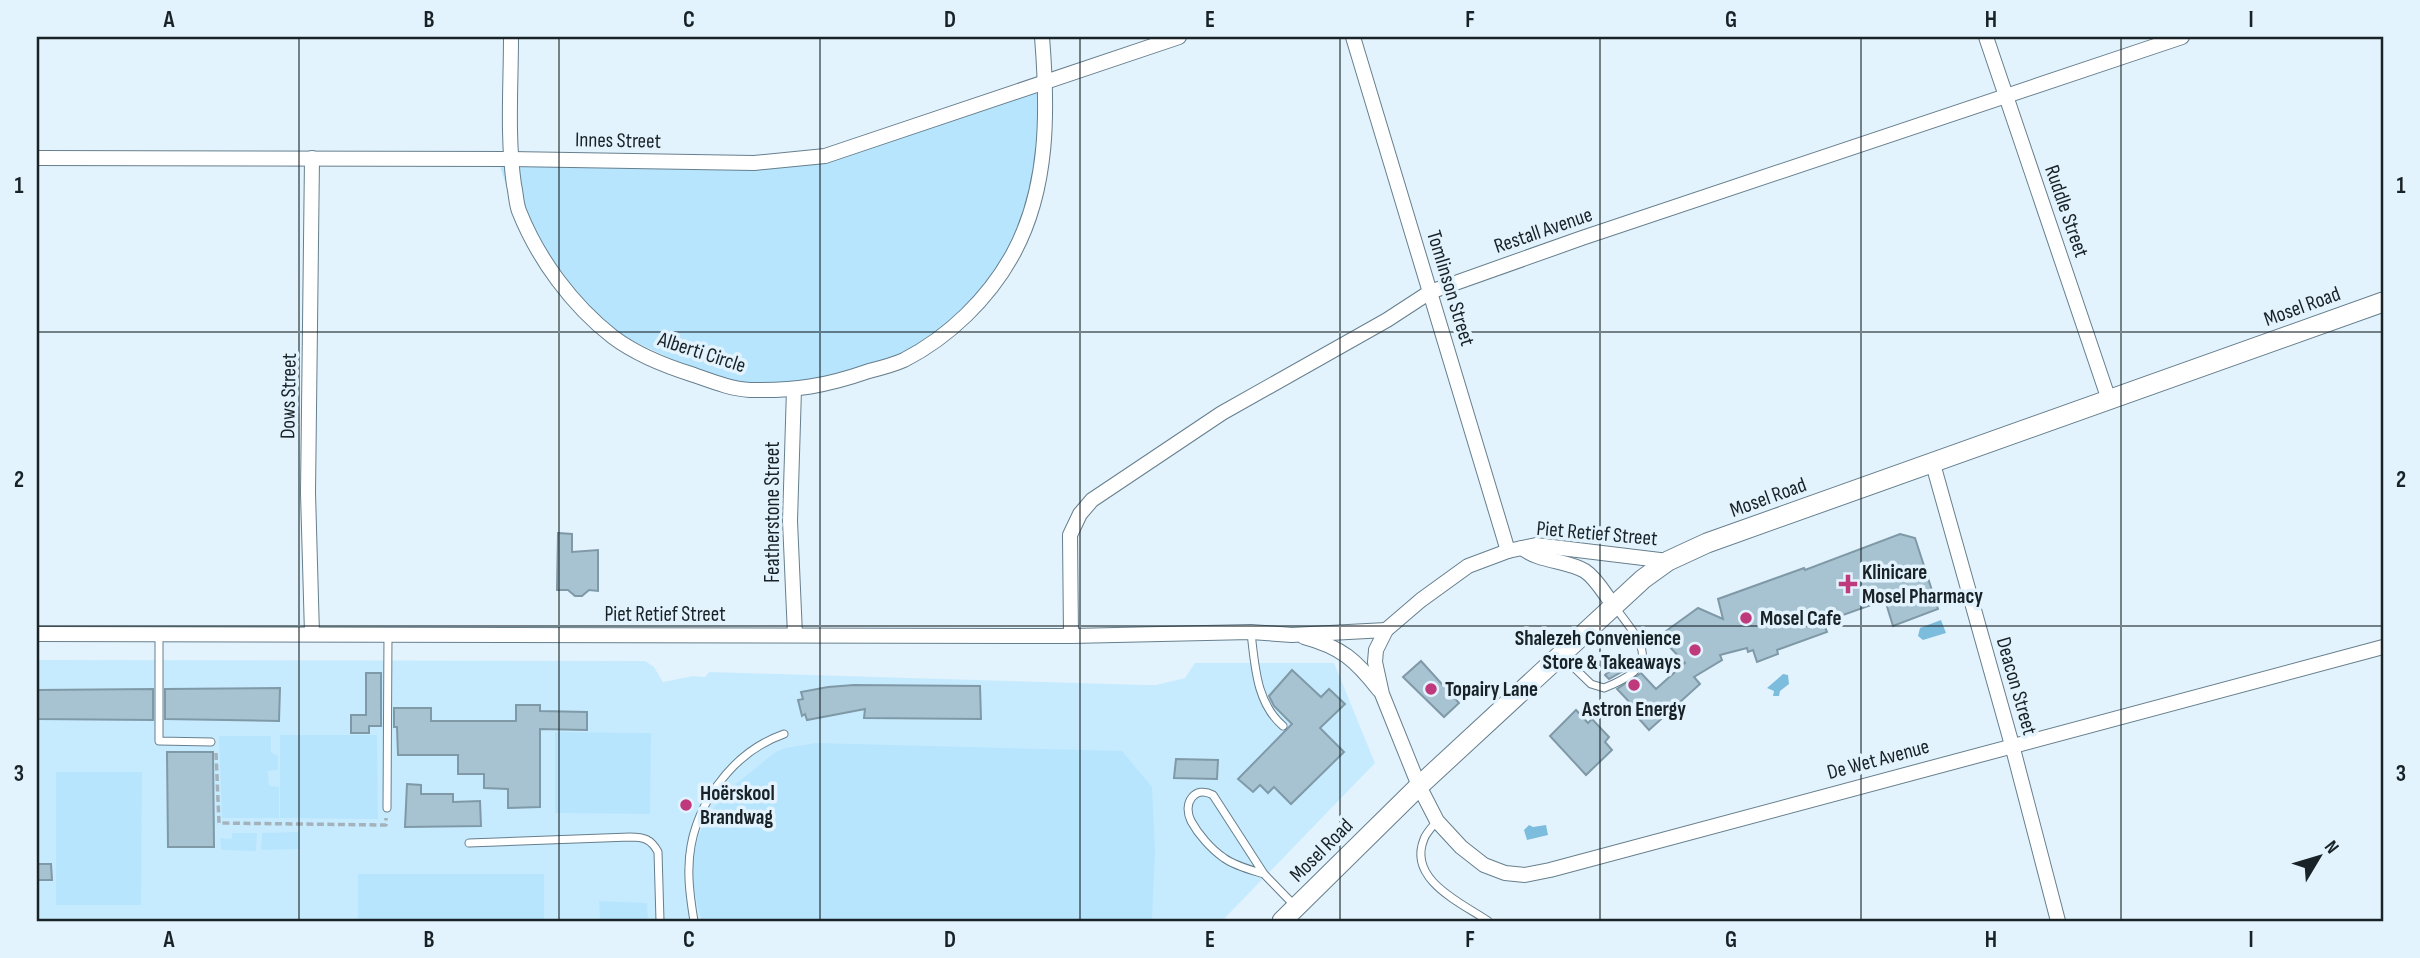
<svg xmlns="http://www.w3.org/2000/svg" width="2420" height="958" viewBox="0 0 2420 958" font-family="'Sofia Sans Condensed',sans-serif">
	<style>
		.built { fill: #c7ebfe }
		.green { fill: #b7e5fe }
		.water { fill: #7cbcdc }
		.building { fill: #a7c3d2; stroke: #7f99a7; stroke-width: 2 }
		.lines { fill: none; stroke-linecap: round; stroke-linejoin: round }
		.lane-casing { stroke: #667f8d; stroke-width: 9 }
		.street-casing { stroke: #667f8d; stroke-width: 16 }
		.secondary-casing { stroke: #667f8d; stroke-width: 21 }
		.path { stroke: #a4b2bb; stroke-width: 3.5; stroke-dasharray: 7 3.5; stroke-linecap: butt }
		.lane { stroke: #fff; stroke-width: 7 }
		.street { stroke: #fff; stroke-width: 14 }
		.secondary { stroke: #fff; stroke-width: 19 }
		.grid { fill: none; stroke: #182227; stroke-width: 2; stroke-opacity: 0.55 }
		.poi-dot { fill: #bf3a7c; stroke: #e3f3fd; stroke-width: 2.5 }
		.labels { text-anchor: middle; stroke-width: 7; stroke-linejoin: round; paint-order: stroke }
		.street-label { font-size: 21px; fill: #182227; stroke: #e3f3fd }
		.poi-label { font-size: 21px; font-weight: bold; fill: #182227; stroke: #e3f3fd; text-anchor: start }
		.neatline { fill: none; stroke: #182227; stroke-width: 2.5 }
		.grid-label { font-size: 23px; text-anchor: middle; font-weight: bold; fill: #182227 }
	</style>
	<rect width="100%" height="100%" fill="#e3f3fd"/>
	<!-- built -->
	<path class="built" d="M37,660l608,1 9,6 9,15 30,-6 12,1 4,-5 437,13h10l29,-7 10,-15h139l41,100 -153,158h-1185z"/>
	<!-- green -->
	<g class="green">
		<path d="M1043,86l-7,80 -26,87 -44,72 -63,36 -155,33 -152,-70 -82,-114 -15,-47 299,3z"/>
		<path d="M555,732l96,1 -1,81 -95,-1z"/>
		<path d="M280,735h97l1,84 -98,-1z"/>
		<path d="M219,736h52v16l7,4v14l-10,1 1,15 10,1v31h-57z"/>
		<path d="M815,743l307,8 30,36 3,63 -3,71h-450c-21,-66 -5,-109 50,-150 8,-6 17,-15 26,-20 10,-5 25,-5 37,-8z"/>
		<path d="M56,772h86l-1,133h-85z"/>
		<path d="M299,832l1,17 -39,1 1,-17z"/>
		<path d="M232,833h25l-1,18 -35,-1 -1,-12 12,1z"/>
		<rect x="358" y="874" width="186" height="47"/>
		<path d="M599,901l48,2 1,18h-48z"/>
	</g>
	<!-- water -->
	<g class="water">
		<path d="M1941,620l5,13 -23,7 -5,-4 2,-8z"/>
		<path d="M1783,674l5,1 1,9 -9,7 -1,5h-6l1,-5 -7,-3z"/>
		<path d="M1529,825l4,2 13,-2 2,10 -21,5 -3,-10z"/>
	</g>
	<!-- building -->
	<g class="building">
		<path d="M558,533l14,1v18l26,-2v41l-9,-1 -7,6h-7l-7,-6h-11z"/>
		<path d="M1900,534l15,4 23,71 -45,17 -8,-26 -62,22 4,10 -50,18 1,4 -21,8 -4,-12 -5,2 -1,-4 -27,7 2,5 -28,17 6,7 -51,46 -17,-19 3,-3 -18,-19 24,-16 15,16 29,-26 -22,-23 3,-9 32,-23 25,11 -5,-20 86,-31 1,2z"/>
		<path d="M1626,656l6,7 -2,4 -21,12 -4,-4z"/>
		<path d="M1421,661l38,42 -15,14 -41,-40z"/>
		<path d="M1292,670l29,27 8,-8 16,15 -25,24 24,24 -53,52 -17,-17 -6,6 -8,-8 -7,7 -15,-13 54,-55 -18,-18 -5,-10z"/>
		<path d="M366,673h15v53h-12v7h-18v-18h15z"/>
		<path d="M854,685l126,1 1,33 -117,-1 1,-9 -58,11 -2,-6 -3,2 -4,-16 5,-1 -2,-7 27,-5z"/>
		<path d="M280,688l-1,33 -114,-2v-30z"/>
		<path d="M153,689v31l-116,-1v-29z"/>
		<path d="M516,705h24v6l47,1v18l-47,-1v78l-32,1v-19l-24,-1v-14h-26v-19h-60l-1,-28h-3v-19h37v13h85z"/>
		<path d="M1576,710l12,13 4,-4 17,18 -4,5 7,8 -26,25 -36,-39z"/>
		<path d="M167,752h46l1,95h-46z"/>
		<path d="M1176,759l42,1 -1,19 -43,-1z"/>
		<path d="M407,784l14,1v9h32v8l27,-1 1,25 -76,1z"/>
		<path d="M37,864h14l1,16h-15z"/>
	</g>
	<g class="lines">
		<!-- lane casing -->
		<g class="lane-casing">
			<g id="lane">
				<path d="M1251,633c4,32 5,70 32,93"/>
				<path d="M159,635v106l52,1"/>
				<path d="M1562,656l29,28 13,4c58,-23 41,-42 10,-82"/>
				<path d="M387,808l1,-174"/>
				<path d="M1437,821c-4,5 -11,12 -13,18 -17,41 38,64 64,82"/>
				<path d="M469,843l161,-6c14,0 21,2 28,15l2,69"/>
				<path d="M1264,874c-13,-4 -29,-8 -40,-16 -13,-9 -26,-24 -33,-37 -9,-18 4,-36 22,-26l51,79 32,33"/>
				<path d="M694,921c-3,-18 -6,-36 -5,-54 1,-57 41,-114 95,-133"/>
			</g>
		</g>
		<!-- street casing -->
		<g class="street-casing">
			<g id="street">
				<path d="M511,37c0,49 -4,99 3,148 2,8 2,18 5,26 19,48 53,94 94,126 24,18 52,29 81,38 17,6 37,14 56,15 45,1 76,-4 119,-19 12,-3 24,-6 35,-11 45,-23 85,-62 109,-106 36,-66 35,-144 29,-217"/>
				<path d="M1353,37l155,514"/>
				<path d="M1986,37l123,363"/>
				<path d="M37,158l473,1 244,4 71,-7 354,-119"/>
				<path d="M794,389l-4,132 5,114"/>
				<path d="M1933,464l79,281 46,176"/>
				<path d="M1522,548c18,14 44,12 63,23 12,8 20,24 29,35"/>
				<path d="M1668,561l-132,-16 -28,6 -40,15 -47,34 -35,30 -10,20 -1,12 7,32 37,92 18,35 24,26 23,18 21,8 20,2 25,-5 833,-223"/>
				<path d="M37,634l1034,2 180,-4 41,3 94,-5"/>
				<path d="M312,634l-4,-141 4,-335"/>
				<path d="M1071,636l-1,-101 10,-21 12,-14 130,-87 165,-93 43,-28 152,-54 600,-201"/>
				<path d="M1304,637c37,10 52,23 75,53"/>
			</g>
		</g>
		<!-- secondary casing -->
		<g class="secondary-casing">
			<path id="secondary" d="M1282,921l137,-135 224,-207 25,-18 39,-18 676,-241"/>
		</g>
		<!-- path -->
		<path class="path" d="M216,753l3,70 167,2v-7"/>
		<!-- lane -->
		<use href="#lane" class="lane"/>
		<!-- street -->
		<use href="#street" class="street"/>
		<!-- secondary -->
		<use href="#secondary" class="secondary"/>
	</g>
	<!-- grid -->
	<path class="grid" d="M299,37v884M559,37v884M820,37v884M1080,37v884M1340,37v884M1600,37v884M1861,37v884M2121,37v884M37,332h2346M37,626h2346"/>
	<!-- markers -->
	<g class="poi-dot">
		<path d="M1844.5 573.5h7v7h7v7h-7v7h-7v-7h-7v-7h7z"/>
		<circle cx="1746" cy="618" r="7"/>
		<circle cx="1695" cy="650" r="7"/>
		<circle cx="1634" cy="685" r="7"/>
		<circle cx="1431" cy="689" r="7"/>
		<circle cx="686" cy="805" r="7"/>
	</g>
	<g class="labels">
		<!-- street labels -->
		<g class="street-label">
			<text transform="translate(618 140) rotate(1)" y="7">Innes Street</text>
			<text transform="translate(2067 211) rotate(71)" y="7">Ruddle Street</text>
			<text transform="translate(1543 230) rotate(-19)" y="7">Restall Avenue</text>
			<text transform="translate(1451 288) rotate(73)" y="7">Tomlinson Street</text>
			<text transform="translate(2302 306) rotate(-20)" y="7">Mosel Road</text>
			<text transform="translate(702 352) rotate(18)" y="7">Alberti Circle</text>
			<text transform="translate(288 396) rotate(-89)" y="7">Dows Street</text>
			<text transform="translate(1768 497) rotate(-20)" y="7">Mosel Road</text>
			<text transform="translate(772 512) rotate(-90)" y="7">Featherstone Street</text>
			<text transform="translate(1597 533) rotate(5)" y="7">Piet Retief Street</text>
			<text x="665" y="621">Piet Retief Street</text>
			<text transform="translate(2017 686) rotate(74)" y="7">Deacon Street</text>
			<text transform="translate(1878 759) rotate(-15)" y="7">De Wet Avenue</text>
			<text transform="translate(1321 850) rotate(-45)" y="7">Mosel Road</text>
		</g>
		<!-- poi labels -->
		<g class="poi-label">
			<text x="1862" y="579">Klinicare<tspan x="1862" dy="24">Mosel Pharmacy</tspan></text>
			<text x="1760" y="625">Mosel Cafe</text>
			<text x="1681" y="645" text-anchor="end">Shalezeh Convenience<tspan x="1681" dy="24">Store &amp; Takeaways</tspan></text>
			<text x="1445" y="696">Topairy Lane</text>
			<text x="1634" y="716" text-anchor="middle">Astron Energy</text>
			<text x="700" y="800">Hoërskool<tspan x="700" dy="24">Brandwag</tspan></text>
		</g>
	</g>
	<!-- border -->
	<rect width="2420" height="958" fill="none" stroke="#e3f3fd" stroke-width="77"/>
	<!-- north arrow -->
	<g transform="translate(2319 857) rotate(52)" stroke="#e3f3fd" stroke-width="5" paint-order="stroke">
	<path d="M0-5L12 26L0 18L-12 26Z" fill="#182227"/>
	<text y="-10" font-size="19" font-weight="bold" text-anchor="middle" fill="#182227">N</text>
	</g>
	<rect x="38" y="38" width="2344" height="882" class="neatline"/>
	<g class="grid-label">
		<text x="169" y="27">A</text>
		<text x="429" y="27">B</text>
		<text x="689" y="27">C</text>
		<text x="950" y="27">D</text>
		<text x="1210" y="27">E</text>
		<text x="1470" y="27">F</text>
		<text x="1731" y="27">G</text>
		<text x="1991" y="27">H</text>
		<text x="2251" y="27">I</text>
		<text x="19" y="193">1</text>
		<text x="2401" y="193">1</text>
		<text x="19" y="487">2</text>
		<text x="2401" y="487">2</text>
		<text x="19" y="781">3</text>
		<text x="2401" y="781">3</text>
		<text x="169" y="947">A</text>
		<text x="429" y="947">B</text>
		<text x="689" y="947">C</text>
		<text x="950" y="947">D</text>
		<text x="1210" y="947">E</text>
		<text x="1470" y="947">F</text>
		<text x="1731" y="947">G</text>
		<text x="1991" y="947">H</text>
		<text x="2251" y="947">I</text>
	</g>
</svg>
